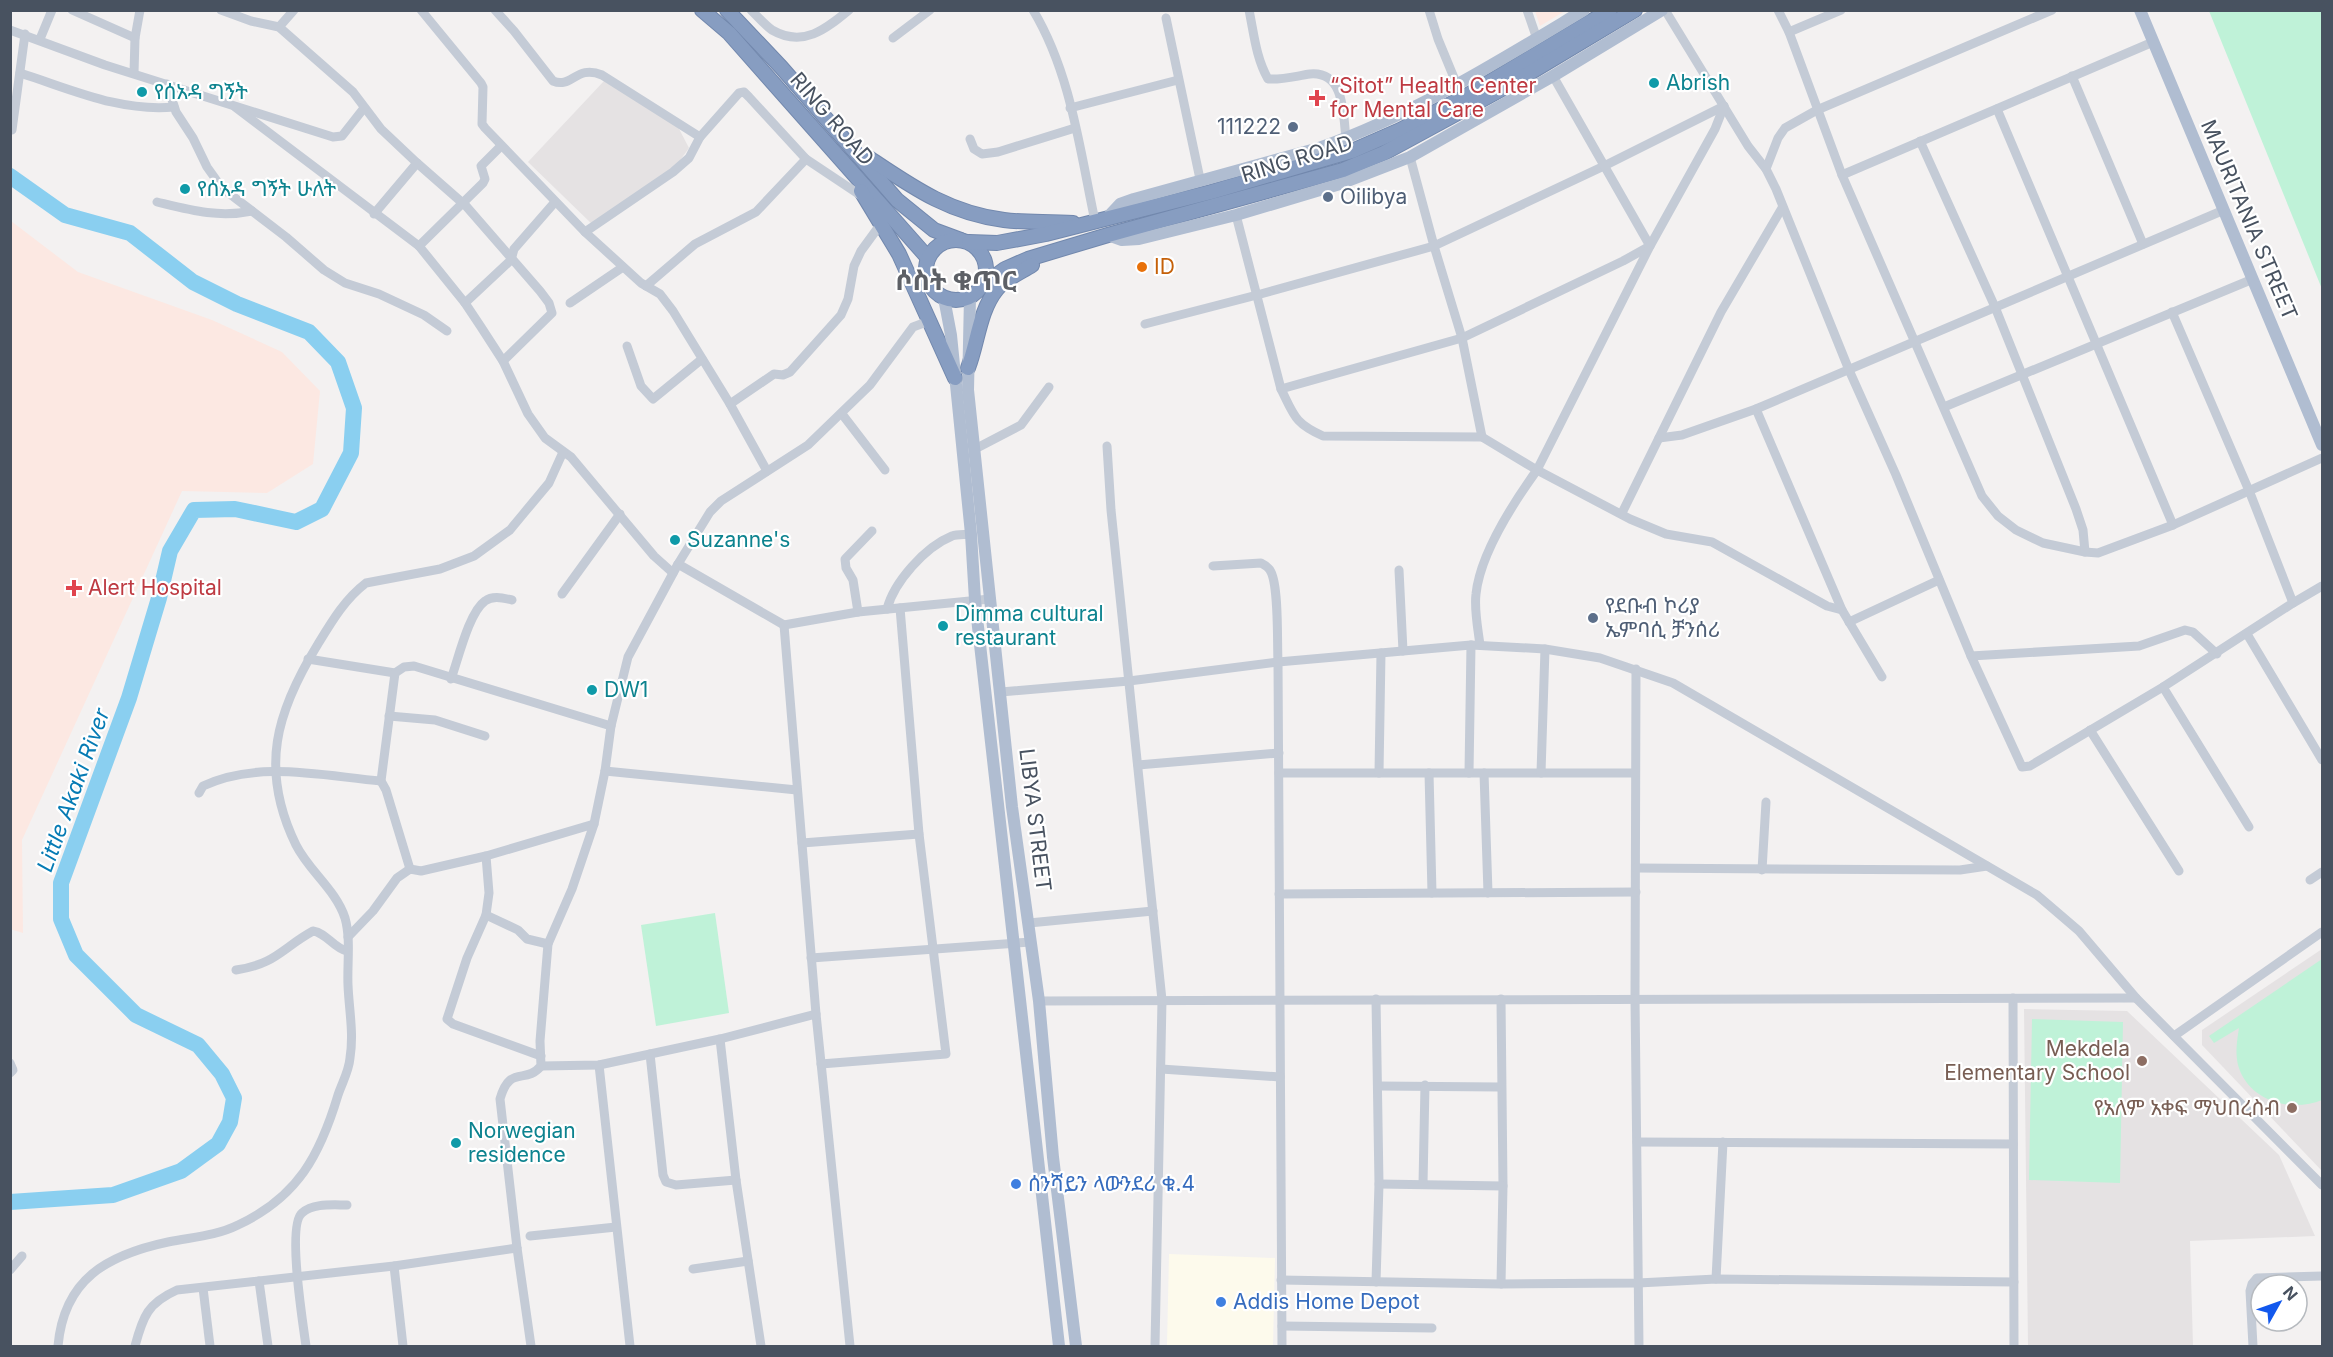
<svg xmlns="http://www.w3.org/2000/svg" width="2333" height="1357" viewBox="0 0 2333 1357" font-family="Inter,'Noto Sans Ethiopic',sans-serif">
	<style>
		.commercial { fill: #fdfaec }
		.education { fill: #e5e2e3 }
		.medical { fill: #fce8e2 }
		.green { fill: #bff2d8 }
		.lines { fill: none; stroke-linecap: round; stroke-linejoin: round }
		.river { stroke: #8acff0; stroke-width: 16 }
		.highway-casing { stroke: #7288ad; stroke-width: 16 }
		.minor { stroke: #c4cbd6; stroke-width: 9 }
		.major { stroke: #b0bdd1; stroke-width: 12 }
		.highway { stroke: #879dc1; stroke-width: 14 }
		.culture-dot { fill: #0f9aa8; stroke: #fff; stroke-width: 2 }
		.health-dot { fill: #e0444e; stroke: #fff; stroke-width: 2 }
		.service-dot { fill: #5c6f8a; stroke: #fff; stroke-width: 2 }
		.food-dot { fill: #e8710a; stroke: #fff; stroke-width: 2 }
		.education-dot { fill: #8d6e63; stroke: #fff; stroke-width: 2 }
		.shop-dot { fill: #3f7fe0; stroke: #fff; stroke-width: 2 }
		.labels { text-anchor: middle; stroke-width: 4.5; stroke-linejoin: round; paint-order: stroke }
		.culture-label { font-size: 21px; fill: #0d838f; stroke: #fff; text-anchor: start }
		.health-label { font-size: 21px; fill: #be3a42; stroke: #fff; text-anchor: start }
		.street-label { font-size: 21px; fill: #485260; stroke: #fff }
		.service-label { font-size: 21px; fill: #4e5e75; stroke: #fff; text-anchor: start }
		.food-label { font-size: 21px; fill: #c56008; stroke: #fff; text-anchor: start }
		.education-label { font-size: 21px; fill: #785e54; stroke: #fff; text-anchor: end }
		.shop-label { font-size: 21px; fill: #366cbe; stroke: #fff; text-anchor: start }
		.water-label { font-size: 22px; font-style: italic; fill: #067bb4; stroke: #fff }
		.district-label { font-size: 27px; font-weight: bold; fill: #5d6066; stroke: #fff }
	</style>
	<rect width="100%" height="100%" fill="#f3f1f1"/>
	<!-- commercial -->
	<path class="commercial" d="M1169,1254l106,4 -2,88h-106z"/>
	<!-- education -->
	<g class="education">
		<path d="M604,81l73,44 12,23 -17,23 -79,54 -65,-63z"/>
		<path d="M2322,949v222l-120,-126v-15z"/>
		<path d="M2024,1009l103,2 152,144 36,81 -125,5 3,105h-165z"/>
	</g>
	<!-- medical -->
	<g class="medical">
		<path d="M1535,11v-1l30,1 -25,15z"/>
		<path d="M11,221l67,51 134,48 70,32 38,39 -7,73 -46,29 -85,-2 -160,349 1,93 -13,-4z"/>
	</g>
	<!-- green -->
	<g class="green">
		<path d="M2209,11h113v278z"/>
		<path d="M715,913l14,100 -73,13 -15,-101z"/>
		<path d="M2322,959v141c-31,13 -74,1 -84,-35 -3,-13 -1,-24 1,-37l-25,15 -5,-7z"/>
		<path d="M2032,1019l91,3 -3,161 -91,-3z"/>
	</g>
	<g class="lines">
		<!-- river -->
		<path class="river" d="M10,176l55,39 65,18 63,49 44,22 72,28 29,30 16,46 -3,45 -29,56 -26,13 -61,-13 -41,1 -24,41 -11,47 -30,100 -68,185v36l15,36 60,60 62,30 24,29 12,24 -4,24 -12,22 -37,27 -68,24 -103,7"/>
		<!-- highway casing -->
		<g class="highway-casing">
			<g id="highway">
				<path d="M702,10l27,23 199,225"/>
				<path d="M727,10l54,57 116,133 37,30 27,10"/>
				<path d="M866,156c45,30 82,57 138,64 23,3 46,1 69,3"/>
				<path d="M861,191l38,63 56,124"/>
				<circle cx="956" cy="270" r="30"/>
				<path d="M969,242l28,1 49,-9 165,-42 141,-41 48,-21 66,-34 144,-86"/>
				<path d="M983,285l22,-16 23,-10 80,-24 235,-65 41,-17 129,-70 122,-73"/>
				<path d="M968,368c10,-26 11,-57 29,-79 8,-10 24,-17 35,-24"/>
			</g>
		</g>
		<!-- minor -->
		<g class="minor">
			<path d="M72,10l63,28"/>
			<path d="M221,10l30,11 28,6 74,65 28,37 36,34 49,43 74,85 9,12 3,10 -49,48"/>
			<path d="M421,10l60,73 2,4 -1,37 3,4 100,104 56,51 19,11 13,17 57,93 37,67"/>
			<path d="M495,10l19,21 39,50c19,8 23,-17 49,-6l98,62"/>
			<path d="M751,10c7,7 14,15 21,20 31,18 54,-1 77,-20"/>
			<path d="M1033,10c38,63 47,141 62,211"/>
			<path d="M1249,10c5,24 7,48 19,69 15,1 28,-3 42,-5 35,-3 33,40 36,65"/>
			<path d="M1429,10l9,29 19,46"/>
			<path d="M1527,10l10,29"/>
			<path d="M1665,10l83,136 18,23 10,20 73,181 47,105 75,181 51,111 8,-1 133,-79 130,-84 29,-17"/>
			<path d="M1778,10l11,22 53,143 140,321 16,20 18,14 27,13 42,9 13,1 75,-28 149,-67"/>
			<path d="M1166,18l34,161"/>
			<path d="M279,27l15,-17"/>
			<path d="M10,30l95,35 228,72 9,-1 22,-28"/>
			<path d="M1789,32l52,-22"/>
			<path d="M893,38l37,-28"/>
			<path d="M40,39l12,-29"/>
			<path d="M20,73c51,16 99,39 154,34"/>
			<path d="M134,73l1,-35 5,-28"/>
			<path d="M2072,76l71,168"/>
			<path d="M167,84l9,28 17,26 14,29 15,21 64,49 38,33 21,13 34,11 45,21 23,16"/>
			<path d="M235,107l184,139 46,57 16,24 22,34 25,53 17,24 26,19 83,99 19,17"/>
			<path d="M1070,108l108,-28"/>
			<path d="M1997,109l176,416"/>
			<path d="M12,130l13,-96"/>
			<path d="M970,139l4,10 8,5 16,-2 77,-24"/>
			<path d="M1920,141l75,166 81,202 7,21 2,22"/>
			<path d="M1410,157l24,89 28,92 20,99"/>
			<path d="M1766,169l12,-31 7,-10 32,-18 235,-100"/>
			<path d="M1842,175l311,-133"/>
			<path d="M157,202c33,8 61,16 95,9"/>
			<path d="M374,214l43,-51"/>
			<path d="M1236,215l45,174c13,26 13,34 42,47l159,1 55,33 93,49 36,15 46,8 115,64 15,4"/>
			<path d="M585,232l88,-60 16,-14 11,-21 39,-44 5,-1 5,5 57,62 57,38"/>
			<path d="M419,246l64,-63 2,-4 -4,-13 20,-20"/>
			<path d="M646,286l49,-42 61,-32 50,-53"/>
			<path d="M465,303l46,-43 3,-11 41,-47"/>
			<path d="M570,303l53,-36"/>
			<path d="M2172,312l78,181 43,110"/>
			<path d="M1145,324l112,-29 177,-49 170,-80 120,-60"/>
			<path d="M627,346l14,40 12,13 49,-40"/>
			<path d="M1281,389l181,-51 161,-77 27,-15 -97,-170"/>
			<path d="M730,404l44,-30 9,1 7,-3 51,-57 7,-16 6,-33 7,-15 19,-26"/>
			<path d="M1944,407l309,-128"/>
			<path d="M1756,409l86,201 40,67"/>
			<path d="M842,414l43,56"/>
			<path d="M1659,438l23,-3 74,-26 468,-199"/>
			<path d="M1107,446l4,64 51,490 -7,346"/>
			<path d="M975,449l46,-24 28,-38"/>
			<path d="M1622,513l99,-201 61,-104"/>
			<path d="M678,564l106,61 74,-13 132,-13"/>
			<path d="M1213,566l48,-3c4,2 8,4 10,9 8,16 6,70 7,90l4,684"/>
			<path d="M1399,570l4,81"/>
			<path d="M562,594l58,-80"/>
			<path d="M887,609c7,-27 38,-62 65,-73 6,-2 13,-1 19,-2"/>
			<path d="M858,612l-5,-32 -7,-12 -1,-9 27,-28"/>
			<path d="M1849,622l90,-42"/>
			<path d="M784,625l32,389 34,332"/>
			<path d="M2247,634l75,126"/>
			<path d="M1480,645c-2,-16 -6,-35 -4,-51 4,-39 38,-92 61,-124l113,-224 65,-117 9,-23"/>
			<path d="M1971,656l168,-10 46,-16 8,2 24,22"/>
			<path d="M308,659l87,14 9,-6 10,-1 197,60"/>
			<path d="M1636,669l-1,329 4,348"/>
			<path d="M395,673l-14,108 5,9 24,79"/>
			<path d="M451,679c7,-19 18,-67 34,-78 8,-6 18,-3 27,-1"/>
			<path d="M2163,687l86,140"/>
			<path d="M1001,692l128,-11 149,-19 193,-17 74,4 55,9 73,25 364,212 42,36 57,67 186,187"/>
			<path d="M389,716l46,4 50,16"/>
			<path d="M2090,730l89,141"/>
			<path d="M1138,765l141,-12"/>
			<path d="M605,771l192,19"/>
			<path d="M1279,773h356"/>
			<path d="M1379,773l2,-120"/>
			<path d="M1429,773l3,120"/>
			<path d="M1469,773l2,-128"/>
			<path d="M1484,773l4,120"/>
			<path d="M1541,773l4,-124"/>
			<path d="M199,793l4,-7c55,-26 120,-10 178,-5"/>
			<path d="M802,843l117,-9"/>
			<path d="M486,856l3,37 -3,22 -19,43 -20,61 6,5 88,32"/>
			<path d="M1636,868l324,2 27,-4"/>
			<path d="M1762,870l4,-68"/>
			<path d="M2310,880l12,-8"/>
			<path d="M1279,894l357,-2"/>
			<path d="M486,915l32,15 9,9 21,5"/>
			<path d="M1029,923l124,-12"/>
			<path d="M348,937l25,-26 24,-33 13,-9 11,2 65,-15 108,-32"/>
			<path d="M811,958l220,-16"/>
			<path d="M236,970c40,-6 46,-22 77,-39 14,2 20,17 34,20"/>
			<path d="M2013,998l1,348"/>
			<path d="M1501,999l2,187 -2,98"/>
			<path d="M1039,1001l1097,-3"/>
			<path d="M2174,1036l148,-104"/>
			<path d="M720,1039l16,141 25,166"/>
			<path d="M650,1054l13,121 3,7 10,3 60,-5"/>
			<path d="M10,1063l3,7 -3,3"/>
			<path d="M821,1064l125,-10 -27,-220 -19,-226"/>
			<path d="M599,1065l31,281"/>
			<path d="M541,1066l58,-1 121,-26 96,-25"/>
			<path d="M1161,1069l119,8"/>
			<path d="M1378,1086l122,1"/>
			<path d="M1637,1142l376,2"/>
			<path d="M1379,1184l124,2"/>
			<path d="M1423,1184l2,-99"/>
			<path d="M530,1236l86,-9"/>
			<path d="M394,1266l9,80"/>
			<path d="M693,1269l55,-8"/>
			<path d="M10,1270l12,-14"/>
			<path d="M1716,1279l7,-137"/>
			<path d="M1281,1280l220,4 137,-1 78,-4 298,3"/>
			<path d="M259,1281l9,65"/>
			<path d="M1376,1282l3,-98 -3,-185"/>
			<path d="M203,1288l7,58"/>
			<path d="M1282,1326l150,2"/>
			<path d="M58,1346c6,-67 49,-91 110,-104 24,-5 48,-6 70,-17 60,-28 82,-70 100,-130 4,-12 11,-24 12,-37 4,-25 -1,-48 -2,-73 -1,-21 3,-46 -3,-67 -9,-28 -36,-47 -49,-73 -37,-76 -20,-133 22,-201 14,-23 27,-45 48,-61l74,-14 34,-13 36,-26 14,-17 25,-30 14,-31"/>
			<path d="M135,1346c8,-30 13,-43 42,-56l217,-24 123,-18"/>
			<path d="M306,1346c-3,-22 -19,-121 -4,-133 11,-10 30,-8 45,-8"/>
			<path d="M531,1346l-14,-98 -17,-149c10,-35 25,-14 41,-33l-1,-25 8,-97 24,-55 22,-65 11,-53 6,-45 17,-69 50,-93 32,-52 11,-11 87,-56 62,-60 43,-58 16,-6"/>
			<path d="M2253,1346l-3,-55 2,-7 5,-6 65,-2"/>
		</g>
		<!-- major -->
		<g class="major">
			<path d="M2140,10l182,435"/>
			<path d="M1106,219l14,-15 14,-5 185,-51c94,-33 180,-87 265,-138"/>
			<path d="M1108,235l14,5 17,-1 97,-24 104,-31 70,-27 143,-81 109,-66"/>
			<path d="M970,297l-2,93 44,417 27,194 14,156 23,189"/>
			<path d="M944,298l7,37 20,199 4,66 84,746"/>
		</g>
		<!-- highway -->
		<use href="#highway" class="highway"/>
	</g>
	<!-- markers -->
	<g class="culture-dot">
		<circle cx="1654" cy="83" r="6"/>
		<circle cx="142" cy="92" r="6"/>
		<circle cx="185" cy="189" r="6"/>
		<circle cx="675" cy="540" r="6"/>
		<circle cx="943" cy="626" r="6"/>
		<circle cx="592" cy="690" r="6"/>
		<circle cx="456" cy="1143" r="6"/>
	</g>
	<g class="health-dot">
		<path d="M1314 89h6v6h6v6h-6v6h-6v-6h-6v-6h6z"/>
		<path d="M71 579h6v6h6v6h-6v6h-6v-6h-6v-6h6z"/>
	</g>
	<g class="service-dot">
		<circle cx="1293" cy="127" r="6"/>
		<circle cx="1328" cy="197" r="6"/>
		<circle cx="1593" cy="618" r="6"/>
	</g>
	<circle class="food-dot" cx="1142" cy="267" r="6"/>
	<g class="education-dot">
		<circle cx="2142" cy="1061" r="6"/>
		<circle cx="2292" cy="1108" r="6"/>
	</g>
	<g class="shop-dot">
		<circle cx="1016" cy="1184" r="6"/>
		<circle cx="1221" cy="1302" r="6"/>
	</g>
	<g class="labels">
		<!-- culture labels -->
		<g class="culture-label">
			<text x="1666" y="90">Abrish</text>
			<text x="154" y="99">የሰአዳ ግኝት</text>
			<text x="197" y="196">የሰአዳ ግኝት ሁለት</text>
			<text x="687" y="547">Suzanne's</text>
			<text x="955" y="621">Dimma cultural<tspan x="955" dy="24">restaurant</tspan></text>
			<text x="604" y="697">DW1</text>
			<text x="468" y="1138">Norwegian<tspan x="468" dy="24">residence</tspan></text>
		</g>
		<!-- health labels -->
		<g class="health-label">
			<text x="1330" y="93">“Sitot” Health Center<tspan x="1330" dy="24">for Mental Care</tspan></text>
			<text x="88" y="595">Alert Hospital</text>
		</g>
		<!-- street labels -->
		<g class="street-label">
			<text transform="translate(832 119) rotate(49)" y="7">RING ROAD</text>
			<text transform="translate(1297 159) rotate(-17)" y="7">RING ROAD</text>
			<text transform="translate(2249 220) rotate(67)" y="7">MAURITANIA STREET</text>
			<text transform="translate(1035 820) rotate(83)" y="7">LIBYA STREET</text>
		</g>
		<!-- service labels -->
		<g class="service-label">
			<text x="1281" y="134" text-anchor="end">111222</text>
			<text x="1340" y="204">Oilibya</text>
			<text x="1605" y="613">የደቡብ ኮሪያ<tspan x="1605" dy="24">ኤምባሲ ቻንሰሪ</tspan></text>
		</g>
		<!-- food labels -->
		<g class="food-label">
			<text x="1154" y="274">ID</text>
		</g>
		<!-- education labels -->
		<g class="education-label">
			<text x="2130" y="1056">Mekdela<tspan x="2130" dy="24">Elementary School</tspan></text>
			<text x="2280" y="1115">የአለም አቀፍ ማህበረስብ</text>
		</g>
		<!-- shop labels -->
		<g class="shop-label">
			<text x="1028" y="1191">ሰንሻይን ላውንደሪ ቁ.4</text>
			<text x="1233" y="1309">Addis Home Depot</text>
		</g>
		<!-- water labels -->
		<g class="water-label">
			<text transform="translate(73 790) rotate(-70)" y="8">Little Akaki River</text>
		</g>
		<!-- district labels -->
		<g class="district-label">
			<text x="956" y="290">ሶስት ቁጥር</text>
		</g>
	</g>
	<!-- border -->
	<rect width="2333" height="1357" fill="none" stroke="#485260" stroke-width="24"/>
	<!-- north arrow -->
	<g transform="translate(2279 1303) rotate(50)"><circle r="28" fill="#ffffff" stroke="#b6babf" stroke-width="1.5"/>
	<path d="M0-4.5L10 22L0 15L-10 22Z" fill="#1258ed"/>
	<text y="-9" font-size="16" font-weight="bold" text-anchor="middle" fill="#485260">N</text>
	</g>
</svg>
